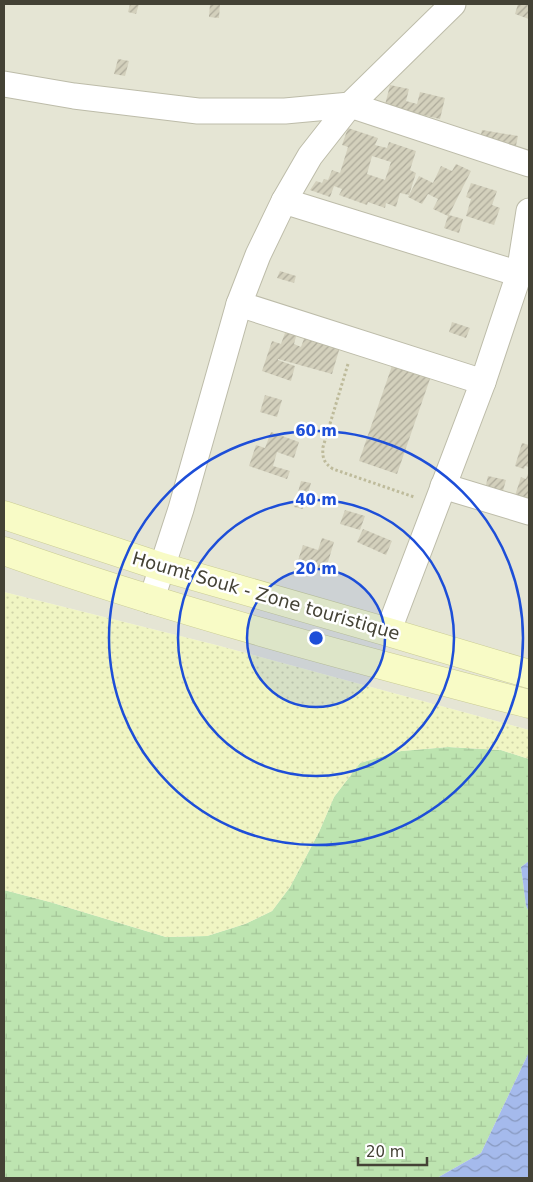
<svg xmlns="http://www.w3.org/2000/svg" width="533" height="1182" viewBox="0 0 533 1182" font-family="'DejaVu Sans',sans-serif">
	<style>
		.residential { fill: #e5e5d4 }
		.wetland { fill: url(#wetland-marsh) }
		.sand { fill: url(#sand-dots) }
		.water { fill: url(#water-waves) }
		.building { fill: url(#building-hatch); fill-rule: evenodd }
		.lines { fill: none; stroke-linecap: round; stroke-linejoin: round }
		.street-casing { stroke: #bdbca9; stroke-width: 27 }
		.secondary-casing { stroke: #cacc95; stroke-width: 29 }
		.path { stroke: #bebb9b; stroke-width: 3; stroke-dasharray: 2.5 2.5; stroke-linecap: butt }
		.street { stroke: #fff; stroke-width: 25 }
		.secondary { stroke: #f8fbc6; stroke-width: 28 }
		.ring { fill: none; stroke: #1d4ed8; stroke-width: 2.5 }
		.labels { text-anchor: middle; stroke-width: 5; stroke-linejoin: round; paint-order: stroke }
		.street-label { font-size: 18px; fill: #444235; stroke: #fff }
		.centre { fill: #1d4ed8; stroke: #fff; stroke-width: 2.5 }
		.ring-label { font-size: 15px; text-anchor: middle; font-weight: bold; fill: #1d4ed8; stroke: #fff; stroke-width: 5; stroke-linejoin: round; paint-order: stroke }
	</style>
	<defs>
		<pattern id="wetland-marsh" width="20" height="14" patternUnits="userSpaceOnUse" patternTransform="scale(1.25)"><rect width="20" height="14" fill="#bde4b0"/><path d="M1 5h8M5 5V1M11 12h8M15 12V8" fill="none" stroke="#a4c598"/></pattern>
		<pattern id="sand-dots" width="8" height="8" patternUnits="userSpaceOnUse" patternTransform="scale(1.25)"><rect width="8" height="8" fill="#f0f5c3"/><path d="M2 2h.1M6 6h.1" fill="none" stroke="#cfd3a8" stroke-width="1.8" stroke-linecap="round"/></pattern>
		<pattern id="water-waves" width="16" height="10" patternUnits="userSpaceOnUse" patternTransform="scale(1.25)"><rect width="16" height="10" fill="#a5baec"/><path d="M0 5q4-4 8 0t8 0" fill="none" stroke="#8899c0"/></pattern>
		<pattern id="building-hatch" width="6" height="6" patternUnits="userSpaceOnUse" patternTransform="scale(1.25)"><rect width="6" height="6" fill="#d3d0bc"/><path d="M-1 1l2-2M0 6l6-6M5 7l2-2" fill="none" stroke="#adaa9a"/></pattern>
	</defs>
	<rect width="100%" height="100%" fill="#f2f2e6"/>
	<!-- residential -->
	<path class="residential" d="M4,4h525v726l-313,-85 -212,-53z"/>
	<!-- wetland -->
	<path class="wetland" d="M448,747l53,3 28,9v102l-8,6 5,39 3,6v140l-48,101 -44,25h-433v-288l46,12 116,35 41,-1 38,-12 27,-13 18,-24 29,-55 15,-35 26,-34 41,-12z"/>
	<!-- sand -->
	<path class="sand" d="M4,592l212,53 313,85v29l-28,-9 -53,-3 -47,4 -41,12 -26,34 -15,35 -29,55 -18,24 -27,13 -38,12 -41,1 -116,-35 -46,-12z"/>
	<!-- water -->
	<g class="water">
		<path d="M529,861v51l-3,-6 -5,-39z"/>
		<path d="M529,1052v126h-92l44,-25z"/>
	</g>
	<!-- building -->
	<g class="building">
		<path d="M130,4h9l-3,10 -8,-2z"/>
		<path d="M210,4h10l-1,14 -10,-1z"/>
		<path d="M518,4h11v15l-14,-5z"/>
		<path d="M118,59l11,2 -4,15 -11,-2z"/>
		<path d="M390,85l19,4 -3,12 11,3 3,-12 25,6 -5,21 -39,-9 -21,15z"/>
		<path d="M348,128l30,10 -3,7 12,3 2,-6 27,9 -6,19 6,3 -7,22 -9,-2 -4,14 -10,-4 -1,5 -17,-6 -1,3 -28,-10 3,-6 -8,-3 -4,11 -20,-7 6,-9 6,2 2,-4 4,1 4,-10 8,3 8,-26 -6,-2zM372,156l19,6 -6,18 -18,-6z"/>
		<path d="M482,130l36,6 -4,19 -36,-7z"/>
		<path d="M456,164l15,7 -22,44 14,4 -4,14 -15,-5 4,-12 -15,-7 5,-10 -10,-5 -6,10 -14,-7 11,-21 14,7 8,-17 11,5z"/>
		<path d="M471,183l26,8 -5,14 8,3 -6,17 -28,-9 5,-17 -5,-2z"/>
		<path d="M280,271l16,5 -2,7 -17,-5z"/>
		<path d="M452,322l18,6 -4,10 -17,-6z"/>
		<path d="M286,330l11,3 -3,11 7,3 4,-11 35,11 -8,27 -54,-15v1l17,6 -4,15 -29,-10 10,-30 9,3z"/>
		<path d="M393,363l38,13 -34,98 -38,-13z"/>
		<path d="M265,395l17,5 -5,17 -17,-5z"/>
		<path d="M271,432l28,10 -5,16 -17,-6 -4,14 17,5 -3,8 -38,-13 7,-21 9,3z"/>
		<path d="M522,443l7,2v22l-4,-1 -1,3 -9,-3z"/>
		<path d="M529,471v32l-17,2 9,-28 5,2z"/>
		<path d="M488,476l18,4 -5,18 -17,-4z"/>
		<path d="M301,481l10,2 -8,26 -9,-2z"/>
		<path d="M345,510l20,6 -5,14 -20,-6z"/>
		<path d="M363,529l29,12 -6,14 -29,-13z"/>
		<path d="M322,538l12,4 -9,30 -12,-4 -3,7 -15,-5 8,-25 15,5z"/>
	</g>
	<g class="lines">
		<!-- street casing -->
		<g class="street-casing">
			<g id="street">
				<path d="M4,84l70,12 124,15h87l65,-6 179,59"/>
				<path d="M284,201l235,73"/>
				<path d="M239,304l244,78"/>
				<path d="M443,486l86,26"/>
				<path d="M151,601l30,-92 58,-205 19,-49 26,-54 26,-45 40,-51 103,-101"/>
				<path d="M388,632l95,-250 36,-108 10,-63"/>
			</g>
		</g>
		<!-- secondary casing -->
		<g class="secondary-casing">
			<g id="secondary">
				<path d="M4,515l158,52 226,65 141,42"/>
				<path d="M4,551c172,61 349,107 525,153"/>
			</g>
		</g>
		<!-- path -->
		<path class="path" d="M348,364l-25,83c-1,11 1,16 10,22l81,28"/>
		<!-- street -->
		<use href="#street" class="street"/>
		<!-- secondary -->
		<use href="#secondary" class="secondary"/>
	</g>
	<!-- distance rings -->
	<circle cx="316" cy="638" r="69" fill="#1d4ed8" fill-opacity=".12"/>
	<g class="ring">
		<circle cx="316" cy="638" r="69"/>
		<circle cx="316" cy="638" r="138"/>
		<circle cx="316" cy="638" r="207"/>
	</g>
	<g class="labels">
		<!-- street labels -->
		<g class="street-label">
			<text transform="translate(266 596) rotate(16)" y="6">Houmt Souk - Zone touristique</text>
		</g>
	</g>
	<circle cx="316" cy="638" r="8" class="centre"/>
	<g class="ring-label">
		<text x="316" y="436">60 m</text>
		<text x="316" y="505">40 m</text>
		<text x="316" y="574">20 m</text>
	</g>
	<!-- border -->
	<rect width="533" height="1182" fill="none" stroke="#444235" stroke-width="10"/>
	<!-- scale -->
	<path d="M358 1157v8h69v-8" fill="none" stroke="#444235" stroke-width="2.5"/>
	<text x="366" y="1157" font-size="15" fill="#444235" stroke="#ffffff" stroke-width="4" paint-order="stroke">20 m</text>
</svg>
